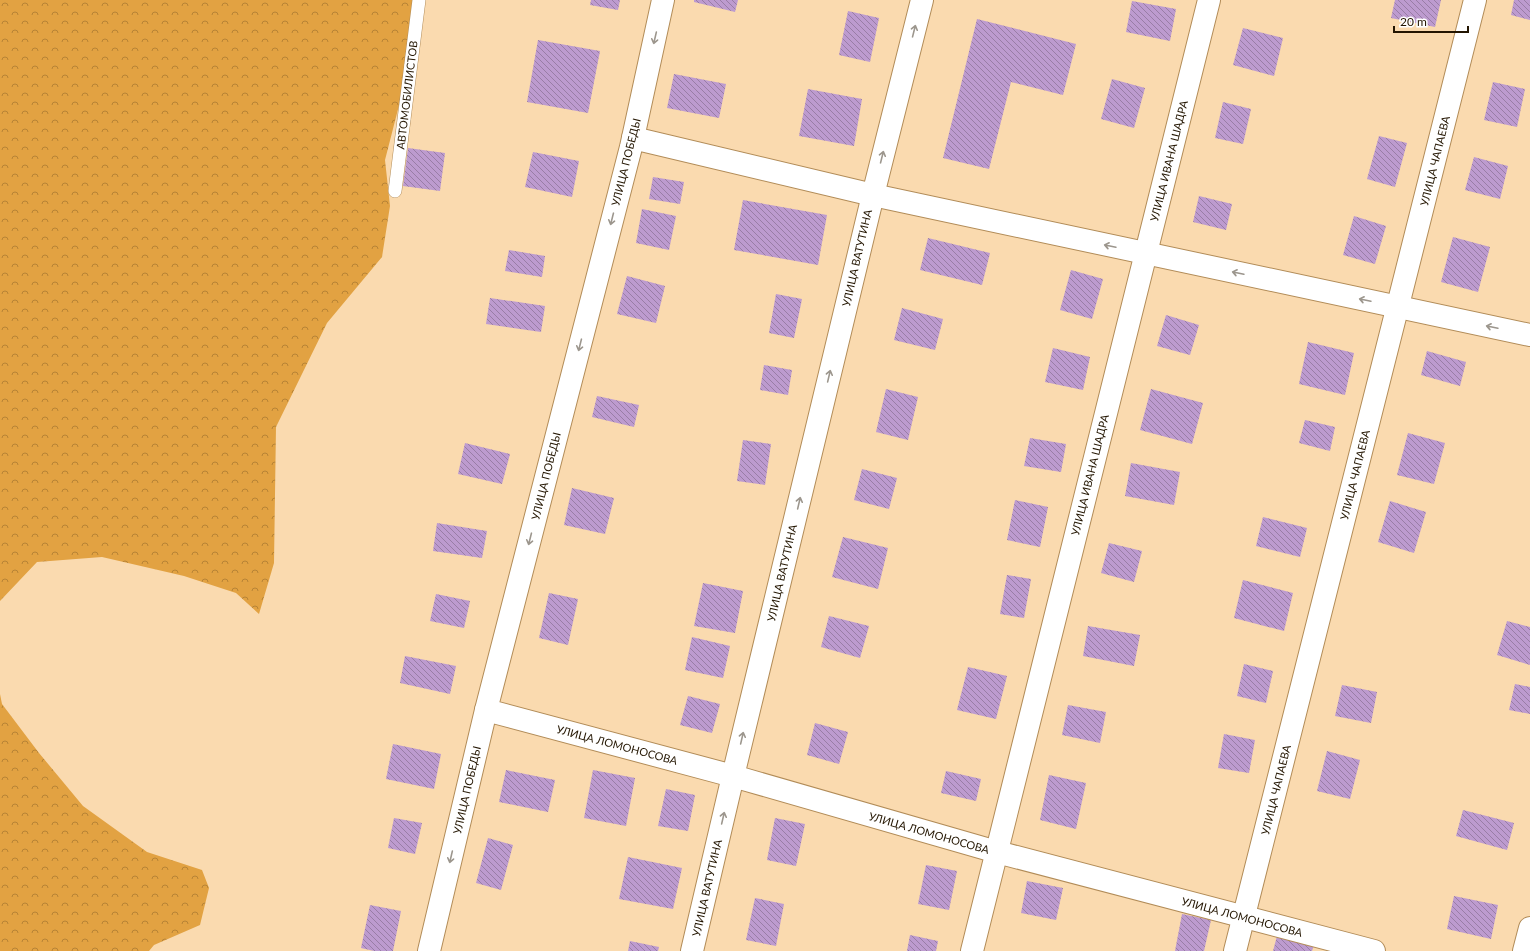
<svg xmlns="http://www.w3.org/2000/svg" width="1530" height="951" viewBox="0 0 1530 951" font-family="Lato,sans-serif">
	<style>
		.forest { fill: url(#forest-crowns) }
		.building { fill: url(#building-back-hatch) }
		.lines { fill: none; stroke-linecap: round; stroke-linejoin: round }
		.service-casing { stroke: #b28c58; stroke-width: 14 }
		.minor-casing { stroke: #b28c58; stroke-width: 24 }
		.tertiary-casing { stroke: #b28c58; stroke-width: 24 }
		.service { stroke: #fff; stroke-width: 13 }
		.minor { stroke: #fff; stroke-width: 22 }
		.tertiary { stroke: #fff; stroke-width: 22 }
		.oneway { stroke: #9c968d }
		.labels { text-anchor: middle; stroke-width: 4; stroke-linejoin: round; paint-order: stroke }
		.street-label { font-size: 11px; fill: #231501; stroke: #fff }
	</style>
	<defs>
		<pattern id="forest-crowns" width="20" height="18" patternUnits="userSpaceOnUse"><rect width="20" height="18" fill="#e2a242"/><path d="M2 6a3 3 0 1 1 6 0M12 15a3 3 0 1 1 6 0" fill="none" stroke="#b78335"/></pattern>
		<pattern id="building-back-hatch" width="6" height="6" patternUnits="userSpaceOnUse"><rect width="6" height="6" fill="#bd9bcf"/><path d="M-1 5l2 2M0 0l6 6M5-1l2 2" fill="none" stroke="#997da6"/></pattern>
	</defs>
	<rect width="100%" height="100%" fill="#fadaaf"/>
	<!-- forest -->
	<g class="forest">
		<path d="M0,0h416l-11,82 -20,78 5,46 -8,51 -55,66 -51,104 -2,136 -15,51 -23,-21 -52,-17 -82,-19 -65,5 -37,39z"/>
		<path d="M0,694l2,10 37,49 44,53 64,46 55,18 7,18 -9,37 -46,20 -5,6h-149z"/>
	</g>
	<!-- building -->
	<g class="building">
		<path d="M591,0h29l-2,10 -28,-5z"/>
		<path d="M694,0h44l-3,12 -41,-10z"/>
		<path d="M1395,0h46l-6,27 -44,-9z"/>
		<path d="M1514,0h16v20l-19,-5z"/>
		<path d="M1132,1l44,8 -6,32 -44,-9z"/>
		<path d="M848,11l31,7 -9,44 -31,-7z"/>
		<path d="M977,19l99,25 -13,51 -52,-13 -22,87 -46,-11z"/>
		<path d="M1243,28l40,10 -9,38 -41,-11z"/>
		<path d="M538,40l62,11 -12,62 -61,-11z"/>
		<path d="M674,74l52,10 -7,34 -52,-10z"/>
		<path d="M1112,79l33,9 -11,40 -33,-9z"/>
		<path d="M1493,82l32,7 -8,38 -33,-7z"/>
		<path d="M808,89l54,10 -8,47 -55,-10z"/>
		<path d="M1223,102l28,7 -8,35 -28,-6z"/>
		<path d="M1379,136l28,7 -12,44 -28,-8z"/>
		<path d="M408,148l37,5 -5,38 -37,-5z"/>
		<path d="M533,152l46,9 -7,36 -47,-10z"/>
		<path d="M1474,157l34,9 -8,33 -35,-9z"/>
		<path d="M653,177l31,5 -4,22 -31,-5z"/>
		<path d="M1199,196l33,8 -6,26 -33,-8z"/>
		<path d="M743,200l84,15 -9,50 -84,-15z"/>
		<path d="M642,209l34,7 -7,34 -33,-7z"/>
		<path d="M1354,216l32,10 -11,38 -32,-9z"/>
		<path d="M1453,237l37,10 -12,45 -37,-10z"/>
		<path d="M928,238l62,15 -8,32 -62,-15z"/>
		<path d="M509,250l36,6 -3,21 -37,-6z"/>
		<path d="M1071,270l32,9 -11,40 -32,-9z"/>
		<path d="M627,276l38,10 -9,37 -39,-9z"/>
		<path d="M776,294l26,5 -8,39 -25,-5z"/>
		<path d="M490,298l55,8 -4,26 -55,-8z"/>
		<path d="M902,308l41,11 -8,31 -41,-10z"/>
		<path d="M1166,315l33,10 -9,30 -33,-9z"/>
		<path d="M1308,342l46,11 -9,42 -46,-11z"/>
		<path d="M1053,348l37,9 -7,33 -38,-8z"/>
		<path d="M1427,351l39,11 -6,24 -39,-11z"/>
		<path d="M764,365l28,5 -4,25 -28,-5z"/>
		<path d="M886,389l32,8 -10,43 -32,-8z"/>
		<path d="M1151,389l52,14 -11,41 -52,-14z"/>
		<path d="M597,396l42,9 -5,22 -42,-10z"/>
		<path d="M1305,420l30,7 -5,24 -31,-8z"/>
		<path d="M1408,433l37,10 -11,41 -37,-9z"/>
		<path d="M1030,438l36,6 -5,28 -37,-6z"/>
		<path d="M743,440l28,4 -6,41 -28,-4z"/>
		<path d="M465,443l45,11 -8,30 -44,-10z"/>
		<path d="M1131,463l49,9 -6,33 -49,-9z"/>
		<path d="M862,469l35,9 -8,31 -35,-9z"/>
		<path d="M572,488l42,10 -9,36 -41,-9z"/>
		<path d="M1015,500l33,7 -8,40 -33,-7z"/>
		<path d="M1390,501l36,11 -12,41 -36,-11z"/>
		<path d="M1263,517l44,11 -7,29 -44,-11z"/>
		<path d="M437,523l50,8 -5,27 -49,-7z"/>
		<path d="M843,537l45,11 -10,41 -46,-12z"/>
		<path d="M1109,543l33,8 -8,31 -33,-9z"/>
		<path d="M1007,575l24,4 -7,39 -24,-4z"/>
		<path d="M1243,580l50,13 -9,38 -50,-13z"/>
		<path d="M703,583l40,8 -8,42 -41,-7z"/>
		<path d="M549,593l29,6 -10,46 -29,-7z"/>
		<path d="M436,594l34,7 -6,27 -34,-7z"/>
		<path d="M829,616l40,10 -9,32 -39,-11z"/>
		<path d="M1507,621l23,6v38l-33,-10z"/>
		<path d="M1088,626l52,9 -6,31 -51,-10z"/>
		<path d="M692,637l38,9 -7,32 -38,-8z"/>
		<path d="M405,656l51,10 -6,28 -50,-11z"/>
		<path d="M1244,664l29,7 -7,32 -29,-7z"/>
		<path d="M968,667l39,9 -11,43 -39,-9z"/>
		<path d="M1515,684l15,3v27l-21,-4z"/>
		<path d="M1342,685l35,7 -6,31 -36,-7z"/>
		<path d="M688,696l32,8 -8,29 -32,-8z"/>
		<path d="M1068,705l38,7 -6,31 -38,-8z"/>
		<path d="M815,723l33,9 -9,32 -32,-9z"/>
		<path d="M1224,734l31,6 -6,33 -31,-5z"/>
		<path d="M393,744l48,10 -7,35 -48,-10z"/>
		<path d="M1327,751l33,9 -10,39 -33,-8z"/>
		<path d="M506,770l49,10 -7,32 -49,-10z"/>
		<path d="M593,770l42,8 -9,48 -42,-8z"/>
		<path d="M946,771l35,8 -5,22 -35,-8z"/>
		<path d="M1049,775l37,8 -10,46 -36,-9z"/>
		<path d="M666,789l29,6 -7,36 -30,-5z"/>
		<path d="M1463,810l51,13 -7,27 -51,-14z"/>
		<path d="M394,818l28,5 -7,31 -27,-6z"/>
		<path d="M775,818l30,6 -9,42 -29,-6z"/>
		<path d="M488,838l25,7 -12,45 -25,-7z"/>
		<path d="M628,857l54,11 -9,41 -54,-10z"/>
		<path d="M926,865l31,6 -8,39 -31,-6z"/>
		<path d="M1027,881l36,7 -7,32 -35,-7z"/>
		<path d="M1454,896l44,9 -7,34 -44,-10z"/>
		<path d="M755,898l29,6 -8,42 -30,-6z"/>
		<path d="M370,905l31,6 -8,40h-19l-13,-3z"/>
		<path d="M1182,914l29,6 -7,31h-29z"/>
		<path d="M910,935l28,6 -2,10h-29z"/>
		<path d="M1277,936l37,9 -2,6h-39z"/>
		<path d="M630,941l29,6 -1,4h-30z"/>
	</g>
	<g class="lines">
		<!-- service casing -->
		<g class="service-casing">
			<path id="service" d="M395,191l24,-191"/>
		</g>
		<!-- minor casing -->
		<g class="minor-casing">
			<g id="minor">
				<path d="M633,138l240,57"/>
				<path d="M429,951l57,-241"/>
				<path d="M692,951l41,-175"/>
				<path d="M972,951l237,-951"/>
				<path d="M1235,951l240,-951"/>
				<path d="M1524,951l6,-23"/>
			</g>
		</g>
		<!-- tertiary casing -->
		<g class="tertiary-casing">
			<g id="tertiary">
				<path d="M663,0l-32,147 -145,563 247,66 264,76 377,99"/>
				<path d="M873,195l657,140"/>
				<path d="M733,776l140,-581 49,-195"/>
			</g>
		</g>
		<!-- service -->
		<use href="#service" class="service"/>
		<!-- minor -->
		<use href="#minor" class="minor"/>
		<!-- tertiary -->
		<use href="#tertiary" class="tertiary"/>
	</g>
	<!-- one-way arrows -->
	<defs><path id="oneway-shaft" d="M-6 0H5M1.5-3L5.5 0L1.5 3" fill="none" stroke-width="1.6" stroke-linecap="round" stroke-linejoin="round"/></defs>
	<g class="oneway">
		<use href="#oneway-shaft" transform="translate(914 31) rotate(-76)"/>
		<use href="#oneway-shaft" transform="translate(655 38) rotate(103)"/>
		<use href="#oneway-shaft" transform="translate(882 157) rotate(-76)"/>
		<use href="#oneway-shaft" transform="translate(612 219) rotate(104)"/>
		<use href="#oneway-shaft" transform="translate(1110 246) rotate(-168)"/>
		<use href="#oneway-shaft" transform="translate(1238 273) rotate(-168)"/>
		<use href="#oneway-shaft" transform="translate(1365 300) rotate(-168)"/>
		<use href="#oneway-shaft" transform="translate(1492 327) rotate(-168)"/>
		<use href="#oneway-shaft" transform="translate(580 345) rotate(104)"/>
		<use href="#oneway-shaft" transform="translate(829 376) rotate(-77)"/>
		<use href="#oneway-shaft" transform="translate(799 503) rotate(-77)"/>
		<use href="#oneway-shaft" transform="translate(530 539) rotate(104)"/>
		<use href="#oneway-shaft" transform="translate(742 738) rotate(-77)"/>
		<use href="#oneway-shaft" transform="translate(723 818) rotate(-77)"/>
		<use href="#oneway-shaft" transform="translate(451 857) rotate(103)"/>
	</g>
	<g class="labels">
		<!-- street labels -->
		<g class="street-label">
			<text transform="translate(407 95) rotate(-83)" y="4">АВТОМОБИЛИСТОВ</text>
			<text transform="translate(1169 161) rotate(-76)" y="4">УЛИЦА ИВАНА ШАДРА</text>
			<text transform="translate(1435 161) rotate(-76)" y="4">УЛИЦА ЧАПАЕВА</text>
			<text transform="translate(626 162) rotate(-76)" y="4">УЛИЦА ПОБЕДЫ</text>
			<text transform="translate(857 258) rotate(-77)" y="4">УЛИЦА ВАТУТИНА</text>
			<text transform="translate(1090 475) rotate(-76)" y="4">УЛИЦА ИВАНА ШАДРА</text>
			<text transform="translate(1355 475) rotate(-76)" y="4">УЛИЦА ЧАПАЕВА</text>
			<text transform="translate(546 476) rotate(-76)" y="4">УЛИЦА ПОБЕДЫ</text>
			<text transform="translate(782 573) rotate(-77)" y="4">УЛИЦА ВАТУТИНА</text>
			<text transform="translate(617 745) rotate(15)" y="4">УЛИЦА ЛОМОНОСОВА</text>
			<text transform="translate(467 790) rotate(-77)" y="4">УЛИЦА ПОБЕДЫ</text>
			<text transform="translate(1276 790) rotate(-76)" y="4">УЛИЦА ЧАПАЕВА</text>
			<text transform="translate(929 833) rotate(16)" y="4">УЛИЦА ЛОМОНОСОВА</text>
			<text transform="translate(707 888) rotate(-77)" y="4">УЛИЦА ВАТУТИНА</text>
			<text transform="translate(1242 917) rotate(15)" y="4">УЛИЦА ЛОМОНОСОВА</text>
		</g>
	</g>
	<!-- scale -->
	<path d="M1394 26v6h74v-6" fill="none" stroke="#231501" stroke-width="2"/>
	<text x="1400" y="26" font-size="12" fill="#231501" stroke="#ffffff" stroke-width="3" paint-order="stroke">20 m</text>
</svg>
